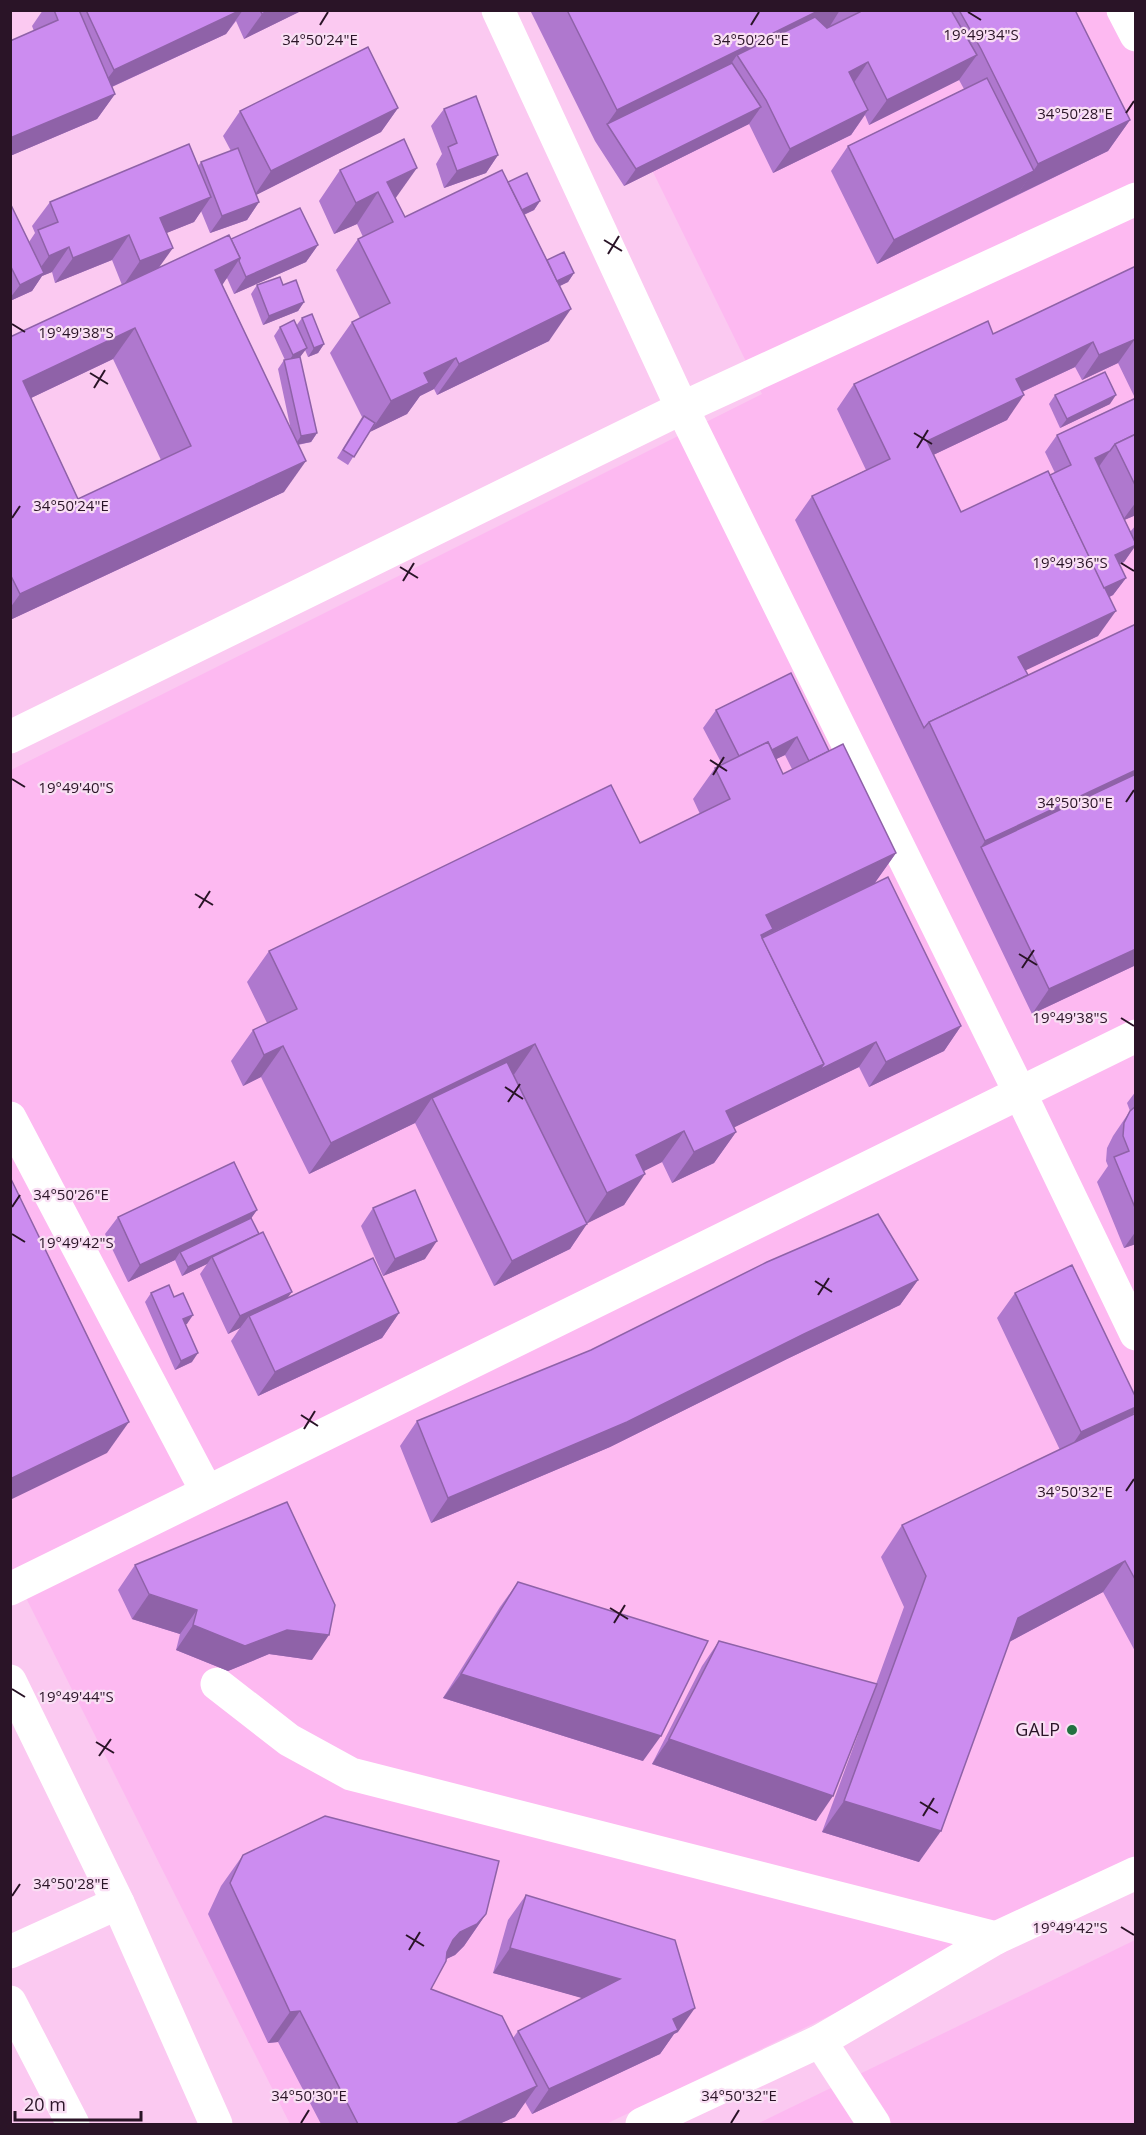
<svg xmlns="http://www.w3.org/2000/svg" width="1146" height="2135" viewBox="0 0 1146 2135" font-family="'Open Sans',sans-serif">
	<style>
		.built { fill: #fdb9f1 }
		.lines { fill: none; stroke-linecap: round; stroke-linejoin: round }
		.minor { stroke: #fff; stroke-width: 33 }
		.wall { fill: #af78ce; fill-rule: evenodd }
		.shaded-wall { fill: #8f62a8 }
		.building { fill: #cc8cf0; stroke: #8f62a8; stroke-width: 1.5; fill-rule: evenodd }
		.ticks { fill: none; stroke: #2a1427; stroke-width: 2 }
		.poi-dot { fill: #227140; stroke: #f9dff4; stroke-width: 2 }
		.labels { text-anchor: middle; stroke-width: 4.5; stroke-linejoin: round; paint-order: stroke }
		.poi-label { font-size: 18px; fill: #2a1427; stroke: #f9dff4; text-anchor: end }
		.ticks-label { font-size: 15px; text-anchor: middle; fill: #2a1427; stroke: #f9dff4; stroke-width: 4.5; stroke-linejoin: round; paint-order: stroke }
	</style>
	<rect width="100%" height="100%" fill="#fbc9f1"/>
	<!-- built -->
	<g class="built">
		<path d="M574,11h561v1857l-529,256h-316l-279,-556v-798l751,-376z"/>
		<path d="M1135,1940v184h-378z"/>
	</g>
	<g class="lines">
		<!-- minor -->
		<g class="minor">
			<path d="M498,10l184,398 338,685 116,241"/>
			<path d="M1123,10l13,25"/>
			<path d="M10,737l672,-329 454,-209"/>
			<path d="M10,1118l197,374"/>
			<path d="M10,1589l1126,-553"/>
			<path d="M10,1681l108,222 98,221"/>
			<path d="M217,1684l72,56 62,34 645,164"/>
			<path d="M10,1952l108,-49"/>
			<path d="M10,2002l63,122"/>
			<path d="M820,2041l54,83"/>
			<path d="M642,2124l178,-83 176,-103 140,-65"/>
		</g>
	</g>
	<!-- wall -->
	<g class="wall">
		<path d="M43,10h260l-59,29 -8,-18 -10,13 -114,53 3,7 -18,25 -87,37v-115l24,-10 -2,-5z"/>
		<path d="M530,10h545l55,110 -22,31 -231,113 -46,-93 17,-25 116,-57 -5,-9 -90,45 -4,-10 -14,20 -78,38 -24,-49 -125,62 -29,-45z"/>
		<path d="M398,108l-17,24 -125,63 3,7 -12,18 -37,13 -9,-22 -7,11 -28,11 -7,34 72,-28 87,6 -12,17 -72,32 -7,-16 -5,6 69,146 -13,-61 6,-9h1l-11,-24 6,-9 16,-1 6,-8 22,26 -6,9 -10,4 -3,-7 -5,7 17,76 -6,9 -13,3 -14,47 -274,128v-283l112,-52 -10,-25 -57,23 -3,-11 -10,4 -10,15 -22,10v-96l19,37 6,-9 -3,-7 18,-24 148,-36 3,-4 30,-11 -8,-15 17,-25zM113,359l48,101 -83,39 -47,-101z"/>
		<path d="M444,109l54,46 -12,18 -42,15 -8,-24 6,-10 -11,-28z"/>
		<path d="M340,170l55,29 10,18 103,-35 32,19 -6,9 -10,5 23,45 27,13 -6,9 -9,4 -10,55 -112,54 -3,-6 -14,7 -13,18 -38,18 -21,33 -11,-7 25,-41 -32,-64 22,-31 8,-4 -24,-48 22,-31 5,-2 -6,-13 -23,10 -15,-33z"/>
		<path d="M1136,266v249l-12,5 6,12 6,-7v23l-1,-2 -11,16 -5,2 7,14 -13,17 -4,2 -11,39 -73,34 111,295 -104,49 -237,-494 17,-24 54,-26 -29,-61 17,-25 139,-50zM1118,363l17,35 -78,37 -12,17 10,21 -94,39 -28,-57 74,-35 15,-28 53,-25 7,13z"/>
		<path d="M257,285h26l21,17 -6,9 -35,14 -12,-31z"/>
		<path d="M1055,395l55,9 -50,24 -11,-24z"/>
		<path d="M791,673l38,78 67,102 -22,31 -106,51 193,91 -17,25 -75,36 -10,-20 -125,60 2,5 -22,31 -42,20 -10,-21 -18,9 -20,34 -37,18 -17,26 -76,37 -79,-163 -106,51 -48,-97 -18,9 -12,-25 22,-31 14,-7 -20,-41 22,-31 371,-108 60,-29 -7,-15 22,-31 7,-4 -19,-36 13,-18zM785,755l7,14 -9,5 -7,-15z"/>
		<path d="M1136,1091v153l-12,4 -27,-66 11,-16 -2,-5 1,-13 6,-12 17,-25 -3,-8z"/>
		<path d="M373,1208l52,51 -42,17 -22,-50z"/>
		<path d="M257,1210l-6,8 8,16 -2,1 31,63 111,15 -17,25 -124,58 -27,-55 9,-13 -12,6 -28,-60 7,-10 -25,12 -7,-16 -47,22 -23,-48 13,-17z"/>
		<path d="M918,1280l-18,25 -113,54 -177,88 -179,76 -31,-77 17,-25z"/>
		<path d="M151,1293l23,4 19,18 -7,9 6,38 -17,8 -30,-68z"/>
		<path d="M1015,1293l121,105v12l-4,5 4,-2v240l-33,-61 -94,50 -90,220 -97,-30 38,-103 -44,92 -164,-57 50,-98 17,-25 157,43 28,-77 -23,-50 21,-32 158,-75 -63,-132z"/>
		<path d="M135,1565l177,95 -43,-6 -41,17 -52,-21 4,-16 -48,-15 -14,-29z"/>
		<path d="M518,1582l125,179 -200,-63 57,-91z"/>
		<path d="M243,1855l243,59 -22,32 -9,9 -9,4 -15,30 82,49 5,-7 65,-33 -90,-25 15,-53 18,-25 152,137 -4,2 -14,20 -128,60 -7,-12 -10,15 -16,7h-178l-43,-82 -10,1 -60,-129 13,-28z"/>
	</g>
	<!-- shaded-wall -->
	<g class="shaded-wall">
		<path d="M241,10h2l-17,24 -130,60 18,-24z"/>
		<path d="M269,10h34l-59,29 18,-25z"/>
		<path d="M820,10h20l-10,16 -85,42 -8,-13 -17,25 -113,44 10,-14z"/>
		<path d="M977,55l-18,25 -90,45 18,-25z"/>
		<path d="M868,62l-17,25 -2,-15z"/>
		<path d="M115,94l-18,25 -87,37v-18z"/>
		<path d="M761,107l-12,17 -125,62 12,-17z"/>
		<path d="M398,108l-17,24 -127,64 17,-25z"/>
		<path d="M868,110l-17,25 -78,38 17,-24z"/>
		<path d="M1130,120l-22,31 -91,44 21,-31z"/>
		<path d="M498,155l-12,18 -42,15 13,-17z"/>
		<path d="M417,168l-22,31 -8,-17z"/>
		<path d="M1034,171l-17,24 -140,69 17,-24z"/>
		<path d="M378,192l-21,32 -23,10 22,-31z"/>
		<path d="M211,197l-17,25 -52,21 18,-25z"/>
		<path d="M540,201l-6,9 -29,13 6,-8z"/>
		<path d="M259,202l-12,18 -37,13 12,-17z"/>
		<path d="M129,235l-17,25 -57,23 18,-25z"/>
		<path d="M318,245l-12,17 -72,32 12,-17z"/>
		<path d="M69,247l-17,25 -10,4 -10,15 -22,10v-3l10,-13 12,-6 17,-23z"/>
		<path d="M173,248l-18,25 -32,13 17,-25z"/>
		<path d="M240,258l-21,32 -4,-20z"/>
		<path d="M574,273l-6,9 -22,11 6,-9z"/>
		<path d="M304,302l-6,9 -35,14 6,-9z"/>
		<path d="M571,309l-22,32 -112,54 22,-31z"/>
		<path d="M135,328l-22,31 -103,49 13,-27z"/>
		<path d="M1135,339l-17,24 -36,17 17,-25z"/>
		<path d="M1093,342l-18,25 -77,36 18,-24z"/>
		<path d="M324,344l-6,9 -10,4 6,-9z"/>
		<path d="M307,348l-7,9 -13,6 6,-8z"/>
		<path d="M456,358l-22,31 -14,7 -13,18 -37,18 21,-31 33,-28z"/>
		<path d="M1024,395l-17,25 -97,46 17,-25z"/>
		<path d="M1116,395l-6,9 -50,24 7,-9z"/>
		<path d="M317,433l-6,9 -16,3 6,-9z"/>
		<path d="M1110,451l-12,17 -3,-10z"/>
		<path d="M306,461l-22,31 -274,128v-12l10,-14z"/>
		<path d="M1136,502v13l-14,6z"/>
		<path d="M1136,545l-12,17 -21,10 12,-17z"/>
		<path d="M1126,578l-13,17 -27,14 12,-18z"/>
		<path d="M1116,611l-18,25 -97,46 17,-25z"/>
		<path d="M797,737l-12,18 -55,26 12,-17z"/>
		<path d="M1136,770v20l-155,57 4,-6z"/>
		<path d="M896,853l-22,31 -105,50 -9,14 -4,-7 10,-26z"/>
		<path d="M1136,949v16l-104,49 17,-25z"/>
		<path d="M961,1026l-17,25 -75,36 17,-25z"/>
		<path d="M876,1042l-17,25 -155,75 22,-31 98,-47z"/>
		<path d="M535,1044l-22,32 -81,22 -17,25 -106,51 22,-31z"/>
		<path d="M283,1046l-22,31 -18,9 21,-31z"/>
		<path d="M684,1131l-22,31 -48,24 22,-31z"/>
		<path d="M736,1132l-22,31 -42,20 22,-31z"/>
		<path d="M645,1174l-21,31 -38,19 21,-31z"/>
		<path d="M257,1210l-12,17 -65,25 -5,8 -47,22 12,-17z"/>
		<path d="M587,1224l-17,25 -76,37 18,-25z"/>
		<path d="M1136,1231v13l-12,4z"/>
		<path d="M259,1234l-7,9 -40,14 -5,7 -25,12 6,-9z"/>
		<path d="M437,1241l-12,18 -42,17 12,-17z"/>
		<path d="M918,1280l-18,25 -113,54 -177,88 -179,76 17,-25 356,-164z"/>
		<path d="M292,1292l-13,17 -30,7 -9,12 -12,6 12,-18z"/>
		<path d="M399,1313l-17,25 -124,58 17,-24z"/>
		<path d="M193,1315l-6,9 -10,4 6,-9z"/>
		<path d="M198,1353l-6,9 -17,8 6,-9z"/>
		<path d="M1136,1407v3l-14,20 -58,27 17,-25z"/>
		<path d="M129,1422l-22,31 -97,47v-21z"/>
		<path d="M1125,1561l-22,31 -107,57 22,-31z"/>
		<path d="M149,1594l48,16 -17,24 -48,-15z"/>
		<path d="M193,1625l94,5 42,5 -17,25 -43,-6 -41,17 -52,-21z"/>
		<path d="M461,1674l200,62 -18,25 -200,-63z"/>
		<path d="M669,1739l164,57 -17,25 -164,-57z"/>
		<path d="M844,1801l97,30 -22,31 -97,-30z"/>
		<path d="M486,1914l-22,32 -9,9 -17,8 15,-23 7,-8z"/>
		<path d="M510,1948l110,31 -17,25 -110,-31z"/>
		<path d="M695,2008l-17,24 -4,2 -14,20 -128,60 17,-25 124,-70z"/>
		<path d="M300,2011l-22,31 -10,1 22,-31z"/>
		<path d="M537,2086l-22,31 -16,7h-43z"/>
	</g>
	<!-- building -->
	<g class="building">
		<path d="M54,10h25l36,84 -105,44v-97l48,-21z"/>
		<path d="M86,10h155l-127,60z"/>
		<path d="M260,10h9l-7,4z"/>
		<path d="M567,10h253l-203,100z"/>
		<path d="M859,10h92l26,45 -90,45 -19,-38 -19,10 19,38 -78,39 -24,-49 -29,-45 78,-38 12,11 33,-16z"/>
		<path d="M959,10h116l55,110 -92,44 -57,-115z"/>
		<path d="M368,47l30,61 -127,63 -31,-60z"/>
		<path d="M732,63l29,44 -125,62 -29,-45z"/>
		<path d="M987,78l47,93 -140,69 -46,-94z"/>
		<path d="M476,96l22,59 -41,16 -9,-24 9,-4 -13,-34z"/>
		<path d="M404,139l13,29 -30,14 18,35 97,-47 69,139 -112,55 -3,-6 -32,15 5,10 -38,18 -39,-79 38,-19 -32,-64 35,-17 -15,-30 -22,11 -16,-33z"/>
		<path d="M189,144l22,53 -51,21 13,30 -33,13 -11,-26 -56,23 -4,-11 -20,9 -11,-26 20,-8 -8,-20z"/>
		<path d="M238,148l21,54 -37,14 -21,-54z"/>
		<path d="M527,173l13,28 -18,9 -14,-28z"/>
		<path d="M11,205l33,68 -24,12 -10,-20z"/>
		<path d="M300,208l18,37 -72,32 -7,-16 1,-3 -9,-19z"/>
		<path d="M229,235l11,23 -25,12 91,191 -286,133 -10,-20v-237zM135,328l56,118 -113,53 -55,-118z"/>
		<path d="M564,252l10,21 -17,8 -10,-21z"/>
		<path d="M1136,266v73l-37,16 -6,-13 -77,37 8,16 -97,46 34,71 87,-41 68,140 -98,46 10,18 -99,47 -5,6 -112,-232 78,-37 -36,-75 134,-63 5,13z"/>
		<path d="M280,277l3,8 13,-5 8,22 -35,14 -12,-31z"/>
		<path d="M312,314l12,30 -10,4 -12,-30z"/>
		<path d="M294,320l13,28 -14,7 -13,-28z"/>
		<path d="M300,357l17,76 -16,3 -17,-76z"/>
		<path d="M1105,372l11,23 -49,24 -12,-24z"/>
		<path d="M1136,398v36l-21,10 -5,7 -15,7 41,86v1l-21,10 11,23 -22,10 -54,-113 21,-10 -14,-30z"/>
		<path d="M364,416l11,7 -21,34 -11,-7z"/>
		<path d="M1136,434v53l-21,-43z"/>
		<path d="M1136,624v146l-151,71 -56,-119z"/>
		<path d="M791,673l38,78 -20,10 -12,-24 -25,13 -4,-8 -29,14 -23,-46z"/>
		<path d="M768,742l15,32 60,-30 53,109 -130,62 7,14 -12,6 63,129 -98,47 10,21 -42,20 -10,-21 -48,24 9,19 -38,19 -72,-149 -204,99 -48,-97 -19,9 -11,-25 44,-21 -28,-58 342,-166 29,58 90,-44 -15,-31z"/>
		<path d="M1136,774v175l-87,40 -68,-142z"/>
		<path d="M888,877l73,149 -75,36 -10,-20 -57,28 5,-6 -62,-126z"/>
		<path d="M507,1062l80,162 -75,37 -80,-163z"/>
		<path d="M1136,1106v104l-22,-53 15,-6 -6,-15 1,-13 6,-12z"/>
		<path d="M234,1162l23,48 -117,55 -22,-48z"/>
		<path d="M10,1177l119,245 -119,57z"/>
		<path d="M415,1190l22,51 -42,18 -22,-51z"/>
		<path d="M878,1214l40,66 -114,54 -177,88 -179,76 -31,-77 174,-71 176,-88z"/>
		<path d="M251,1218l8,16 -71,33 -8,-15z"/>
		<path d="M263,1232l29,60 -52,24 -28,-59z"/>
		<path d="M373,1258l26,55 -124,59 -26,-56z"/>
		<path d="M1072,1265l64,133v9l-55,25 -66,-139z"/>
		<path d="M169,1285l5,12 9,-4 10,22 -10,4 15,34 -17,8 -30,-68z"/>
		<path d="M1136,1413v168l-11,-20 -107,57 -77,213 -97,-30 82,-225 -24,-51z"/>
		<path d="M287,1502l48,103 -6,30 -42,-5 -42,16 -52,-21 4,-15 -48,-16 -14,-29z"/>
		<path d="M518,1582l190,59 -47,95 -200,-62z"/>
		<path d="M719,1641l158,43 -44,112 -164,-57z"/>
		<path d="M325,1816l174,45 -13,53 -9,10 -17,8 -7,8 -6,12 -1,9 -15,28 71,27 35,70 -81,38h-98l-58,-113 -10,1 -60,-129 13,-28z"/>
		<path d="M526,1895l149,45 20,68 -22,11 5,11 -129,59 -31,-58 102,-52 -110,-31z"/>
	</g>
	<!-- ticks -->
	<path class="ticks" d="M968,12l13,8M320,25l8,-13M751,25l8,-13M1126,113l8,-12M604,240l18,11M608,254l11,-18M12,324l13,8M90,373l18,11M94,388l11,-18M914,433l18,11M917,448l11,-18M12,518l8,-12M1121,563l13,8M400,567l18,11M403,581l11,-18M710,760l17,11M713,775l11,-18M12,779l13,8M1126,802l8,-12M195,894l18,11M199,908l11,-17M1019,954l18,11M1022,968l12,-18M1121,1018l13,8M505,1087l18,12M508,1102l12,-18M12,1207l8,-12M12,1234l13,8M815,1281l17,11M818,1295l11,-17M301,1415l17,11M304,1429l11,-18M1126,1491l8,-12M610,1608l18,11M614,1623l11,-18M12,1689l13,8M96,1742l18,11M99,1756l12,-17M920,1802l18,11M923,1816l11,-18M12,1896l8,-12M1121,1927l13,8M406,1935l18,11M409,1950l11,-18M301,2123l8,-13M731,2123l8,-13"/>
	<!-- markers -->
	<circle class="poi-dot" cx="1072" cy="1730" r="6"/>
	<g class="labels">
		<!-- poi labels -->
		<g class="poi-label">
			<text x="1060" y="1736">GALP</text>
		</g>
	</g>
	<g class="ticks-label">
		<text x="981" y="40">19°49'34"S</text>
		<text x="320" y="45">34°50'24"E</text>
		<text x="751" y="45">34°50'26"E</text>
		<text x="1075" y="119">34°50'28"E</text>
		<text x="76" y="338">19°49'38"S</text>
		<text x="71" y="511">34°50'24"E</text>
		<text x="1070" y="568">19°49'36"S</text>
		<text x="76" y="793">19°49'40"S</text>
		<text x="1075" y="808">34°50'30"E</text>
		<text x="1070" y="1023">19°49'38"S</text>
		<text x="71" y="1200">34°50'26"E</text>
		<text x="76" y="1248">19°49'42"S</text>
		<text x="1075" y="1497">34°50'32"E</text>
		<text x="76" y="1702">19°49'44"S</text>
		<text x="71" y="1889">34°50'28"E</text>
		<text x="1070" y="1933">19°49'42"S</text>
		<text x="309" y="2101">34°50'30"E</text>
		<text x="739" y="2101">34°50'32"E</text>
	</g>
	<!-- border -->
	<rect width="1146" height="2135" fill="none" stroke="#2a1427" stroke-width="24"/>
	<!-- scale -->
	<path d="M15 2111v9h126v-9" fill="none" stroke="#2a1427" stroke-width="3"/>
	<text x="24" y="2111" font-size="18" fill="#2a1427" stroke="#f9dff4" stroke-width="4.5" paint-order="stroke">20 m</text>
</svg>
